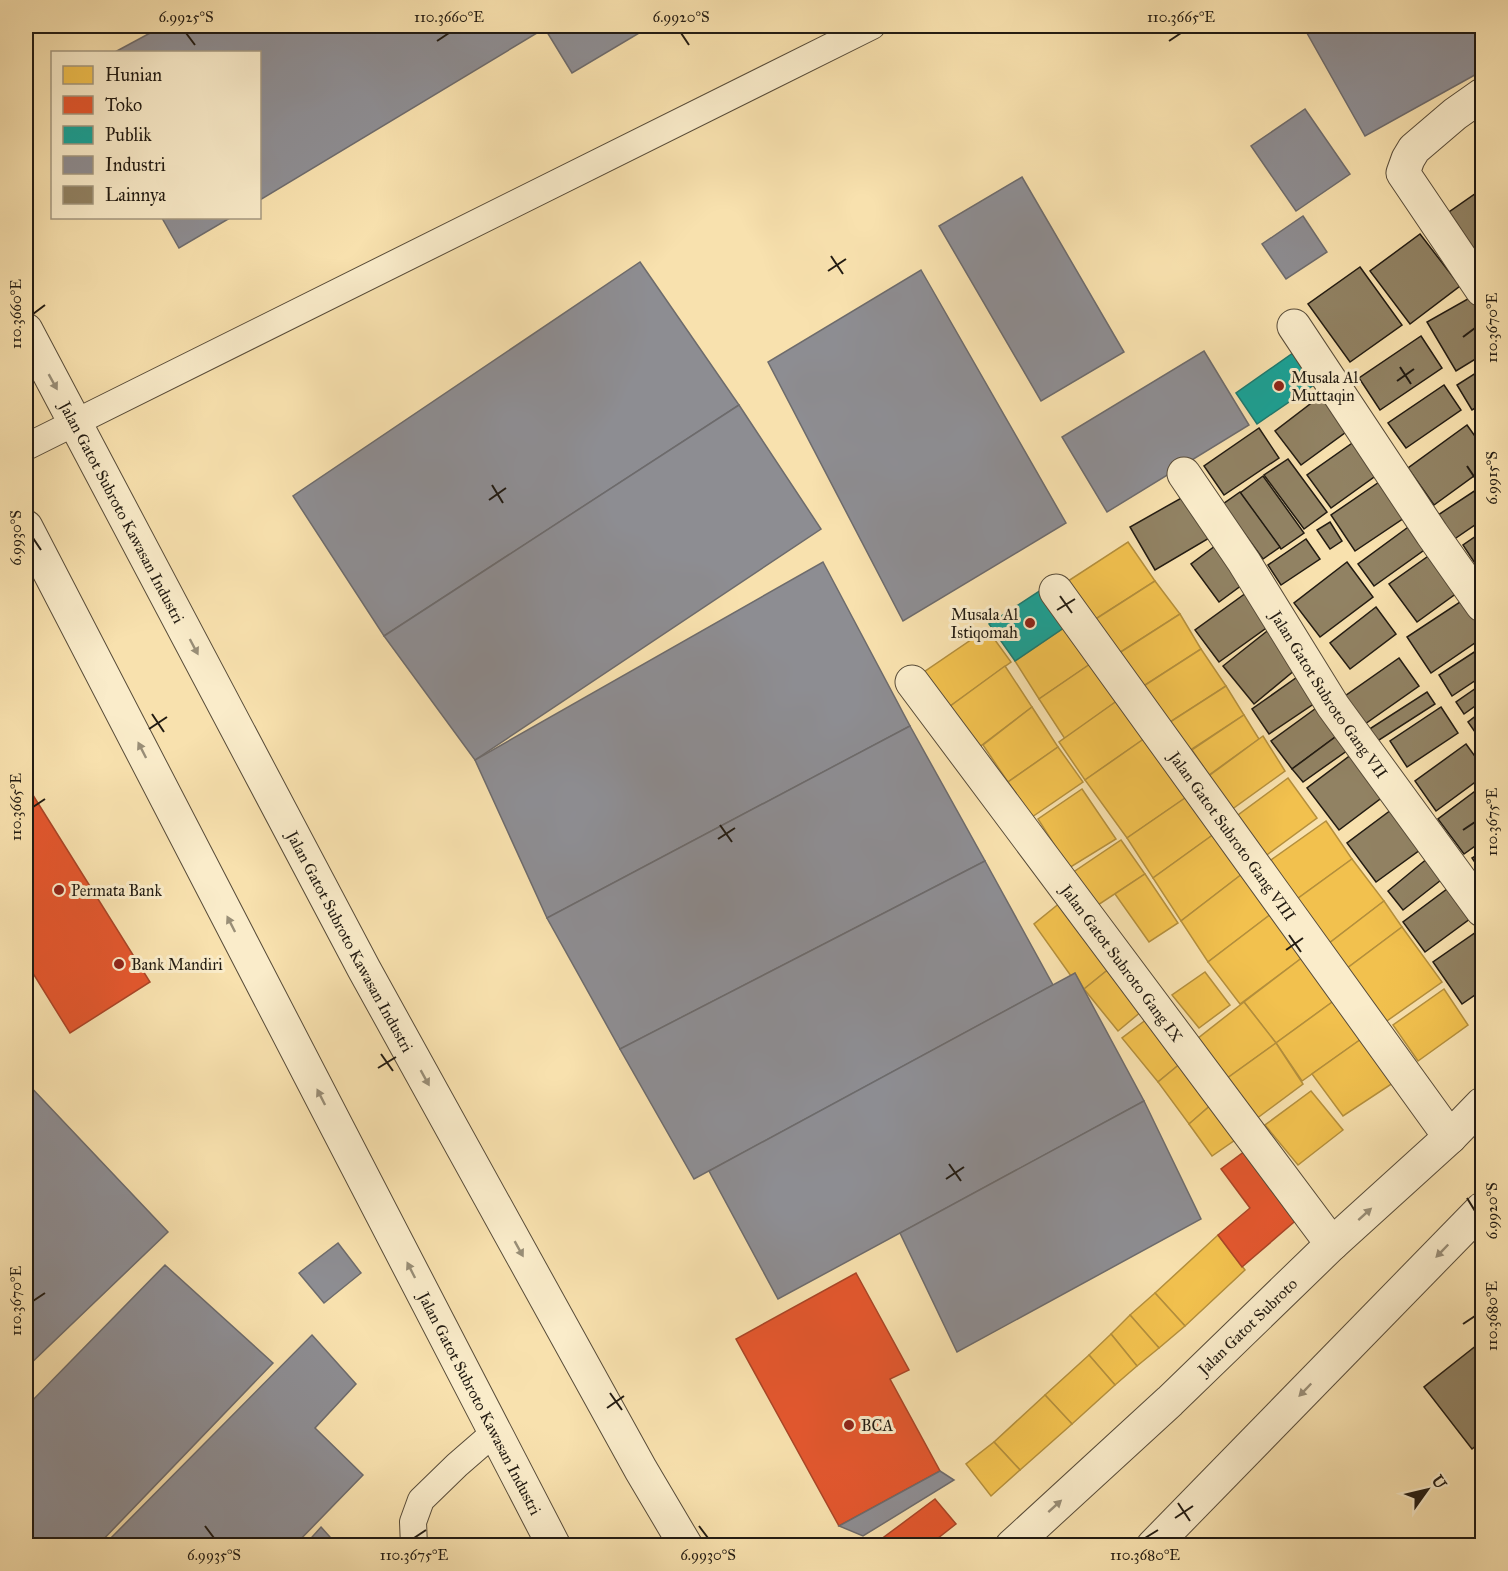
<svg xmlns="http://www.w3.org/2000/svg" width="1508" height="1571" viewBox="0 0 1508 1571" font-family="'IM FELL Great Primer',serif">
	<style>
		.homes { fill: #f2c14e; stroke: #b48f3c; stroke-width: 1.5 }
		.shops { fill: #e4572e; stroke: #aa4526; stroke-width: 1.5 }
		.public { fill: #17a398; stroke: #1a7a70; stroke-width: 1.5 }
		.industry { fill: #8d8d92; stroke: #6d6b6c; stroke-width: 1.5 }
		.building { fill: #918263; stroke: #221b12; stroke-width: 1.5 }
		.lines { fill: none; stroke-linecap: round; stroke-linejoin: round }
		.service-casing { stroke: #584c39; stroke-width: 28 }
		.minor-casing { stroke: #584c39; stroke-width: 35 }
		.tertiary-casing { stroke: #584c39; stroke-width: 35 }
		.service { stroke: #faecca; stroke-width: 26 }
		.minor { stroke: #faecca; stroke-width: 33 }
		.tertiary { stroke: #faecca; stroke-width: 33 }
		.oneway { fill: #998e77 }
		.ticks { fill: none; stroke: #221b12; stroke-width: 2 }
		.poi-dot { fill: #8f2418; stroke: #faecca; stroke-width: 2 }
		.labels { text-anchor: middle; stroke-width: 6; stroke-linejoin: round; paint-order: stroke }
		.poi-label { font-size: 16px; fill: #221b12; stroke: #faecca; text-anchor: start }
		.street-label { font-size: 16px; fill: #221b12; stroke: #faecca }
		.neatline { fill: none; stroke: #221b12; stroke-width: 2 }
		.ticks-label { font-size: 15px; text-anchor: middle; fill: #221b12 }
	</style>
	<rect width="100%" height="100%" fill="#f8e1ae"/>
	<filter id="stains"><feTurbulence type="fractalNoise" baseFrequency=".00333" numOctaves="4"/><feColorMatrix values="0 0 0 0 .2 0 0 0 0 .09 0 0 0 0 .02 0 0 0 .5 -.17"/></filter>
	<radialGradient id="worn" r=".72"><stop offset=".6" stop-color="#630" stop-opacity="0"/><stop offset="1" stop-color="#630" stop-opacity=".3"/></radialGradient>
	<!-- homes -->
	<g class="homes">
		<path d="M1128,542l27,39 -64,41 -26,-39z"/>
		<path d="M1155,581l25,33 -64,41 -25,-33z"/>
		<path d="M1180,614l21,35 -62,40 -23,-34z"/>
		<path d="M1071,623l25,37 -57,39 -24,-38z"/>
		<path d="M987,629l24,33 -62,45 -28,-33z"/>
		<path d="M1201,649l25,37 -62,40 -25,-37z"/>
		<path d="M1096,660l25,38 -56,41 -26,-40z"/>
		<path d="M1005,666l27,41 -54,41 -29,-41z"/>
		<path d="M1226,686l18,29 -58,38 -19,-29z"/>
		<path d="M1121,698l27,38 -63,44 -26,-38z"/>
		<path d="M1032,707l26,40 -50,35 -25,-37z"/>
		<path d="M1244,715l15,24 -50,36 -17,-25z"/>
		<path d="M1148,736l40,60 -61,42 -42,-58z"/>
		<path d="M1263,736l22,35 -54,39 -25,-32z"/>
		<path d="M1058,747l25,35 -51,35 -24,-35z"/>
		<path d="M1288,778l29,40 -53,39 -30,-39z"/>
		<path d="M1082,789l34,50 -47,29 -31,-49z"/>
		<path d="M1188,796l26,38 -61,44 -26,-40z"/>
		<path d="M1326,821l26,38 -55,40 -26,-39z"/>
		<path d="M1214,834l28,40 -61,47 -28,-43z"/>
		<path d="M1121,840l24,34 -50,33 -23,-34z"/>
		<path d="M1352,859l32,42 -56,43 -31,-45z"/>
		<path d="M1145,874l33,49 -29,19 -34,-48z"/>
		<path d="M1242,874l29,40 -63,48 -27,-41z"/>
		<path d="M1384,901l18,26 -56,42 -18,-25z"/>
		<path d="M1061,902l49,66 -26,21 -9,-16 -4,3 -37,-52z"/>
		<path d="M1271,914l32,43 -63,47 -32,-42z"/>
		<path d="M1402,927l40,55 -58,41 -38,-54z"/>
		<path d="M1303,957l32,43 -59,43 -32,-41z"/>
		<path d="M1110,968l32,43 -24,20 -34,-42z"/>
		<path d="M1205,972l25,33 -31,23 -27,-33z"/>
		<path d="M1444,989l24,36 -50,36 -25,-36z"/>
		<path d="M1335,1000l29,37 -62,44 -26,-38z"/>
		<path d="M1244,1002l32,41 -50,36 -29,-40z"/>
		<path d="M1147,1019l34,44 -23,19 -36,-44z"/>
		<path d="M1364,1037l32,44 -53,35 -31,-42z"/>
		<path d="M1276,1043l27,41 -47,35 -30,-40z"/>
		<path d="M1181,1063l31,41 -23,20 -31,-42z"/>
		<path d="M1311,1091l32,39 -45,35 -33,-40z"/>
		<path d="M1212,1104l23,36 -23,16 -23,-32z"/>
		<path d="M1218,1235l27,35 -60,56 -30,-33z"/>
		<path d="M1155,1293l30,33 -26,22 -29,-33z"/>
		<path d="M1130,1315l29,33 -22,18 -26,-32z"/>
		<path d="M1111,1334l26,32 -22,19 -26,-30z"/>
		<path d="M1089,1355l26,30 -43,39 -27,-29z"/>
		<path d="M1045,1395l27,29 -52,46 -26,-28z"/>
		<path d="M994,1442l26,28 -29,26 -25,-32z"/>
	</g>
	<!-- shops -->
	<g class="shops">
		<path d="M26,784l124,198 -80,51 -44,-71z"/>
		<path d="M1249,1148l51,69 -58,50 -24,-32 32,-27 -29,-39z"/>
		<path d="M856,1273l53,97 -19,9 50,92 -101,55 -103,-187z"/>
		<path d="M935,1499l21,25 -28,22h-44l-4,-6z"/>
	</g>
	<!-- public -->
	<g class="public">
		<path d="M1300,348l21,32 -64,44 -21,-31z"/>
		<path d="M1047,586l24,37 -56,38 -26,-37z"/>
	</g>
	<!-- industry -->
	<g class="industry">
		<path d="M163,26h369l5,7 -277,167v-148h-145z"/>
		<path d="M560,26h91l-79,47 -25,-41z"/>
		<path d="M1303,26h179v45l-117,65z"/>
		<path d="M1305,109l45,65 -54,37 -45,-65z"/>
		<path d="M1022,177l102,175 -83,49 -102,-175z"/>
		<path d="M1303,216l24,36 -41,27 -24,-35z"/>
		<path d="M162,218h68l-51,30z"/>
		<path d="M640,262l99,143 -355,231 -91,-140z"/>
		<path d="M921,270l145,253 -163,98 -135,-259z"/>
		<path d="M1204,351l45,74 -142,87 -45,-75z"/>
		<path d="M739,405l82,124 -346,231 -91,-124z"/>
		<path d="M823,562l87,164 -363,192 -72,-158z"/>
		<path d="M910,726l75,135 -365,188 -73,-131z"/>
		<path d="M985,861l68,124 -359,194 -74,-130z"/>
		<path d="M1075,973l69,128 -366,198 -69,-128z"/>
		<path d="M26,1082l142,150 -142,136z"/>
		<path d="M1144,1101l57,118 -244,133 -57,-119z"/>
		<path d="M338,1243l23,30 -37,30 -25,-30z"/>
		<path d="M165,1265l108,98 -176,183h-71v-139z"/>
		<path d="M312,1335l44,49 -41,44 48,47 -69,71h-191z"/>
		<path d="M940,1471l14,9 -91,56 -24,-10z"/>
		<path d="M321,1527l17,19h-34z"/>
	</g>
	<!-- building -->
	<g class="building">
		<path d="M1482,189v72l-33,-49z"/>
		<path d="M1420,234l40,52 -50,38 -40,-53z"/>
		<path d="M1360,267l42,58 -52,37 -42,-58z"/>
		<path d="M1473,296l9,17v42l-26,16 -29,-49z"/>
		<path d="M1421,336l21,32 -62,42 -21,-32z"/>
		<path d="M1482,369v35l-10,6 -15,-25z"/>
		<path d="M1444,385l17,25 -55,38 -18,-25z"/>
		<path d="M1331,388l26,36 -56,41 -26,-34z"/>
		<path d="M1467,425l15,21v24l-48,35 -26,-37z"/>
		<path d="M1259,428l20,30 -55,37 -20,-29z"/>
		<path d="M1358,439l23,33 -50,36 -24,-33z"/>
		<path d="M1288,459l39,53 -23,17 -40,-54z"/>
		<path d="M1263,476l41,57 -23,16 -41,-56z"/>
		<path d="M1385,478l25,36 -55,37 -24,-36z"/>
		<path d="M1482,486v34l-29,20 -15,-25z"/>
		<path d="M1192,492l24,42 -61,36 -25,-43z"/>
		<path d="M1240,492l40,55 -17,12 -40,-55z"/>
		<path d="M1330,522l12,19 -12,8 -13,-19z"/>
		<path d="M1411,525l16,23 -53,38 -16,-22z"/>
		<path d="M1482,532v42l-19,-29z"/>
		<path d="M1306,539l14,20 -39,26 -13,-20z"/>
		<path d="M1219,543l27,39 -27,20 -28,-38z"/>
		<path d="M1434,552l27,38 -44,32 -28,-38z"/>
		<path d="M1347,562l26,35 -53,40 -26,-34z"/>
		<path d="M1246,593l23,33 -50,36 -24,-32z"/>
		<path d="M1463,600l19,30v8l-51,35 -24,-36z"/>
		<path d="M1376,607l20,27 -46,35 -20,-26z"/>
		<path d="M1271,628l30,37 -47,39 -31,-38z"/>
		<path d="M1482,647v29l-30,20 -13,-21z"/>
		<path d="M1399,658l20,28 -54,38 -20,-28z"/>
		<path d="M1300,675l18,26 -49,33 -17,-25z"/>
		<path d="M1482,684v17l-18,13 -8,-12z"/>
		<path d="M1427,692l8,12 -59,38 -8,-12z"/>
		<path d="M1319,706l20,28 -47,35 -21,-28z"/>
		<path d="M1441,707l17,26 -51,34 -17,-26z"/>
		<path d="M1482,711v31l-14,-20z"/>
		<path d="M1338,735l10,15 -45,32 -11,-13z"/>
		<path d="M1466,744l16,22v11l-46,34 -21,-30z"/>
		<path d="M1356,751l32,42 -49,37 -32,-42z"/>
		<path d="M1482,786v55l-18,13 -26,-35z"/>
		<path d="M1395,807l29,40 -48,35 -29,-39z"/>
		<path d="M1482,852v21l-10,-15z"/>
		<path d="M1434,853l16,20 -47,37 -15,-19z"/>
		<path d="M1459,880l23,30 -57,42 -22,-30z"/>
		<path d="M1482,928v62l-20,14 -29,-42z"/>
		<path d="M1482,1341v100l-10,8 -48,-62z"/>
	</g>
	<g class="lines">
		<!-- service casing -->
		<g class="service-casing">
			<g id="service">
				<path d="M26,447l846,-421"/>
				<path d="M414,1546l-1,-24 8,-22 36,-35 38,-33"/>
			</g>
		</g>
		<!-- minor casing -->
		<g class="minor-casing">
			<g id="minor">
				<path d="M1482,95l-27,19 -41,35 -6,10 -5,14 79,117"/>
				<path d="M1294,326l138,208 50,71"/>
				<path id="s1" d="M1184,474l60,88 89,144 149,204"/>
				<path id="s2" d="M1056,591l394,546"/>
				<path id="s3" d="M912,682l420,562"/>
			</g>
		</g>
		<!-- tertiary casing -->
		<g class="tertiary-casing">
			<g id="tertiary">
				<path id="s4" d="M26,330l338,639 277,501 45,76"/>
				<path id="s5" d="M26,527l528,1019"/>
				<path id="s6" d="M1012,1546l158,-145 162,-157 118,-107 32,-33"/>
				<path d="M1153,1546l329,-337"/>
			</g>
		</g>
		<!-- service -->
		<use href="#service" class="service"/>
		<!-- minor -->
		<use href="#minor" class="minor"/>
		<!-- tertiary -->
		<use href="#tertiary" class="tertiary"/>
	</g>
	<!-- one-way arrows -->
	<defs><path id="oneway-solid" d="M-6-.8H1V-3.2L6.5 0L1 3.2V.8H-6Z" transform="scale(1.5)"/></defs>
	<g class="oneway">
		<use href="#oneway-solid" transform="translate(53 382) rotate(61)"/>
		<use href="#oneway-solid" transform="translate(194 647) rotate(62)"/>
		<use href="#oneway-solid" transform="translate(142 750) rotate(-117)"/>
		<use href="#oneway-solid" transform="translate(231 924) rotate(-117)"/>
		<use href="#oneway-solid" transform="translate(425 1078) rotate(61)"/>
		<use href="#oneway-solid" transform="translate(321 1097) rotate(-117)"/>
		<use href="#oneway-solid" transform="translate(1365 1214) rotate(-42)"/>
		<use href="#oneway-solid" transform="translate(519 1249) rotate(61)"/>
		<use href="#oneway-solid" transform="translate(1442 1251) rotate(134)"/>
		<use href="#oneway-solid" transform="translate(411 1270) rotate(-117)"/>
		<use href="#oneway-solid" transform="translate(1305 1390) rotate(134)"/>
		<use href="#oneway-solid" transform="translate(1055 1506) rotate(-42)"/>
	</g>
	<!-- ticks -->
	<path class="ticks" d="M186,33l9,12M681,33l8,12M437,41l12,-8M1169,41l12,-8M831,256l12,18M828,271l18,-12M33,314l12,-9M1463,337l12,-9M1400,367l11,17M1397,381l17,-12M1467,466l8,12M492,485l11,18M489,500l17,-12M33,538l8,12M1060,596l12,17M1057,610l18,-11M152,714l12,18M149,729l18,-12M33,807l12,-8M720,825l12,17M1463,830l12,-8M718,839l17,-11M1289,935l12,17M1286,950l17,-12M381,1054l12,17M378,1068l18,-11M949,1164l12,17M946,1179l18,-12M1467,1198l8,13M33,1301l12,-8M1463,1324l12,-8M610,1393l12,17M607,1408l17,-12M1178,1503l12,18M1175,1518l18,-12M205,1526l9,12M699,1526l9,12M414,1538l12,-8M1145,1538l13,-8"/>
	<!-- markers -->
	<g class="poi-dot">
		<circle cx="1279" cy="386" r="6"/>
		<circle cx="1030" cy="623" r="6"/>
		<circle cx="59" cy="890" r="6"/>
		<circle cx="119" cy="964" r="6"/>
		<circle cx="849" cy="1425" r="6"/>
	</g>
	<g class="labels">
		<!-- poi labels -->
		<g class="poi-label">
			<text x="1291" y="383">Musala Al<tspan x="1291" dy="18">Muttaqin</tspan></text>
			<text x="1018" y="620" text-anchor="end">Musala Al<tspan x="1018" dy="18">Istiqomah</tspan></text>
			<text x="71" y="896">Permata Bank</text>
			<text x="131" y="970">Bank Mandiri</text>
			<text x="861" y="1431">BCA</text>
		</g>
		<!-- street labels -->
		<g class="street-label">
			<text dy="6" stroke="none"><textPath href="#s4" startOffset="206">Jalan Gatot Subroto Kawasan Industri</textPath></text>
			<text dy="6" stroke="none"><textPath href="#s1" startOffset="264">Jalan Gatot Subroto Gang VII</textPath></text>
			<text dy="6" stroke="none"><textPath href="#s2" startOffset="302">Jalan Gatot Subroto Gang VIII</textPath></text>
			<text dy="6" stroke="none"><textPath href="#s4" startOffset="692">Jalan Gatot Subroto Kawasan Industri</textPath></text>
			<text dy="6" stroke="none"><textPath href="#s3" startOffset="351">Jalan Gatot Subroto Gang IX</textPath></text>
			<text dy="6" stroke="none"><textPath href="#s6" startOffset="322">Jalan Gatot Subroto</textPath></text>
			<text dy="6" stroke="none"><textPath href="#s5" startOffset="987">Jalan Gatot Subroto Kawasan Industri</textPath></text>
		</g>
	</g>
	<!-- margin -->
	<rect width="1508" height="1571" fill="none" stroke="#f8e1ae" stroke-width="66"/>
	<!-- legend -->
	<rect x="51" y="51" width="210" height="168" fill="#faecca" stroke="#a49880" stroke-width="1.5"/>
	<rect x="63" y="66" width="30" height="18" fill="#f2c14e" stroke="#a49880" stroke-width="1.5"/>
	<text x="105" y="81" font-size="18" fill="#221b12">Hunian</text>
	<rect x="63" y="96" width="30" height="18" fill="#e4572e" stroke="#a49880" stroke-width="1.5"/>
	<text x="105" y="111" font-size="18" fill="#221b12">Toko</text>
	<rect x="63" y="126" width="30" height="18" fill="#17a398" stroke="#a49880" stroke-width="1.5"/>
	<text x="105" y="141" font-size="18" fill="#221b12">Publik</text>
	<rect x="63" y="156" width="30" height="18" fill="#8d8d92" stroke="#a49880" stroke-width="1.5"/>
	<text x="105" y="171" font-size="18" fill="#221b12">Industri</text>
	<rect x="63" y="186" width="30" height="18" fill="#918263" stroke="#a49880" stroke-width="1.5"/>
	<text x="105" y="201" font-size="18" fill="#221b12">Lainnya</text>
	<!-- north arrow -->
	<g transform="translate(1427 1490) rotate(56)" stroke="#faecca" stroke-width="4.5" paint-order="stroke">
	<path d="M0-4.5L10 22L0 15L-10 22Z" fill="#221b12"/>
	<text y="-9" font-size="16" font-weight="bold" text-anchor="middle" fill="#221b12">U</text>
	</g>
	<rect x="33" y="33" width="1442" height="1505" class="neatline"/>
	<g class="ticks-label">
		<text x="186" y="22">6.9925°S</text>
		<text x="449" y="22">110.3660°E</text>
		<text x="681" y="22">6.9920°S</text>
		<text x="1181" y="22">110.3665°E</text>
		<text transform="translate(16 314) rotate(-90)" y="5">110.3660°E</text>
		<text transform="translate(1492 328) rotate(-90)" y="5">110.3670°E</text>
		<text transform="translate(1492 478) rotate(-90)" y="5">6.9915°S</text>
		<text transform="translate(16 538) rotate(-90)" y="5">6.9930°S</text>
		<text transform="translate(16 807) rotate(-90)" y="5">110.3665°E</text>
		<text transform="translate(1492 822) rotate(-90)" y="5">110.3675°E</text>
		<text transform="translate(1492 1211) rotate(-90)" y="5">6.9920°S</text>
		<text transform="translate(16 1301) rotate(-90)" y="5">110.3670°E</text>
		<text transform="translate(1492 1316) rotate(-90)" y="5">110.3680°E</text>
		<text x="214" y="1560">6.9935°S</text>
		<text x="414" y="1560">110.3675°E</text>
		<text x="708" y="1560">6.9930°S</text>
		<text x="1145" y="1560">110.3680°E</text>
	</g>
	<rect width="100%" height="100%" filter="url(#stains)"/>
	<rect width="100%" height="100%" fill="url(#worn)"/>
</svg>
